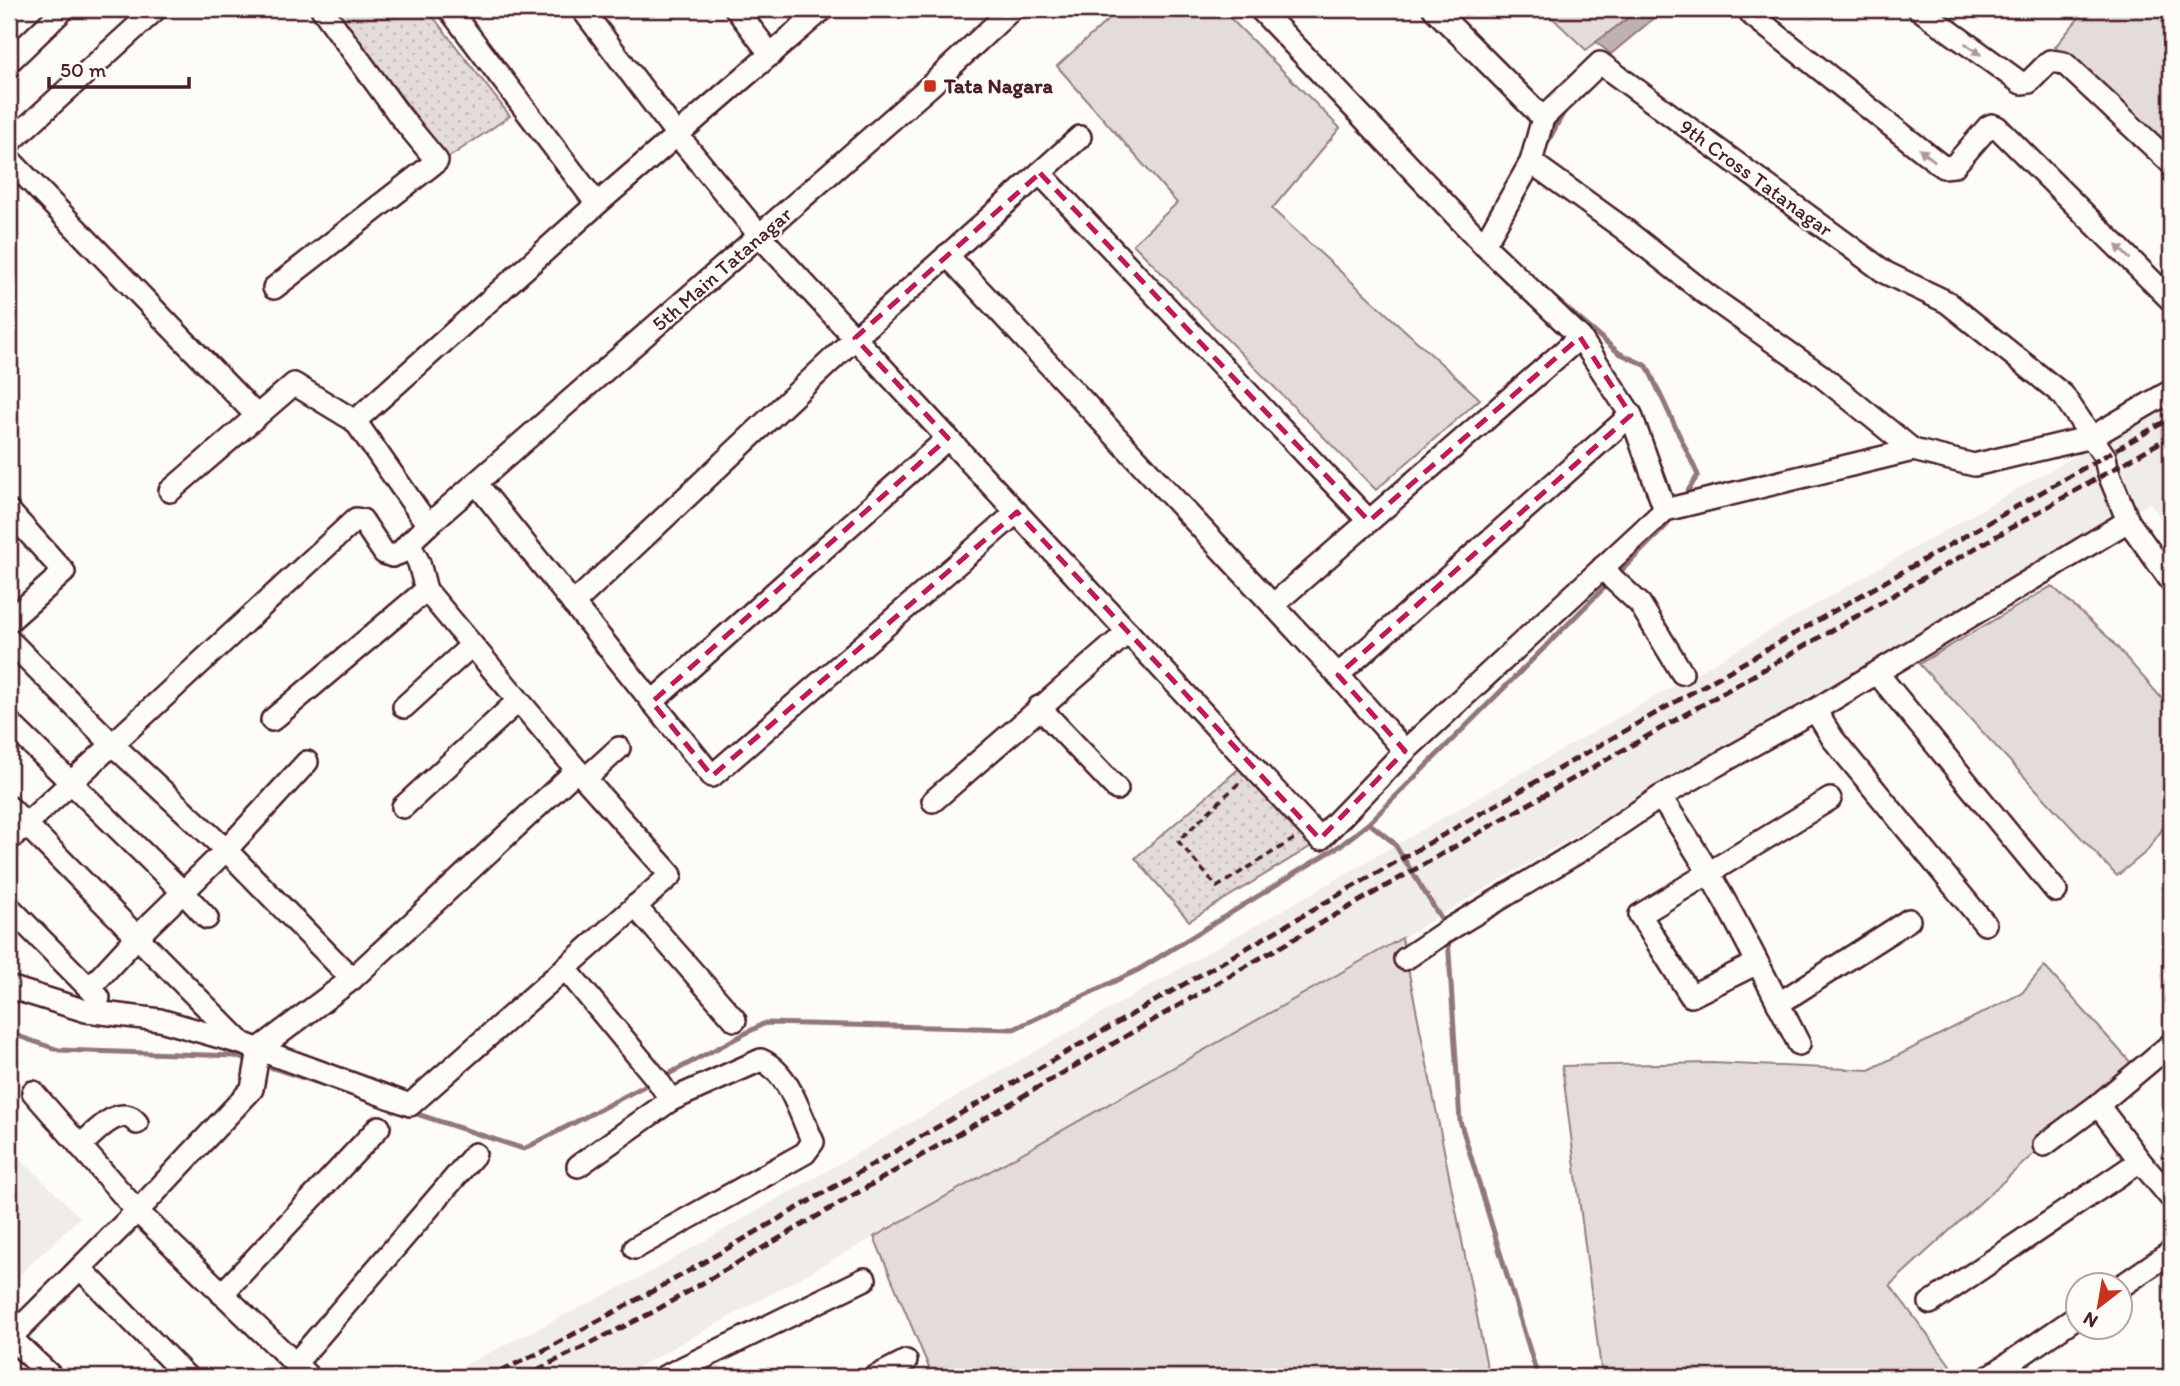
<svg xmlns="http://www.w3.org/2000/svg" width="2180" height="1386" viewBox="0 0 2180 1386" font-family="Itim,sans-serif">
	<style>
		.built { fill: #f0ece8 }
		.green { fill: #e3dcda; stroke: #967e82; stroke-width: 2 }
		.park { fill: url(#park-dots); stroke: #967e82; stroke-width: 2 }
		.water { fill: #c0b1b1; stroke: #91777b; stroke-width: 2 }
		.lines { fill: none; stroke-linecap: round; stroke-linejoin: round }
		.stream { stroke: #91777b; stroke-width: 5 }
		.minor-casing { stroke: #4a1f2b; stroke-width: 26 }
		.path { stroke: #4a1f2b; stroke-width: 3.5; stroke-dasharray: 7 5; stroke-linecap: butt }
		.minor { stroke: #fdfcf7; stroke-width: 21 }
		.rail { stroke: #4a1f2b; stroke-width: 5; stroke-dasharray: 10 5; stroke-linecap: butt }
		.oneway { fill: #ac999b }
		.marked { fill: none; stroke: #c2185b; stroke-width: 5; stroke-dasharray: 14 9; stroke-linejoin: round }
		.poi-dot { fill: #c8321e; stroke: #fdfcf7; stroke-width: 2.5 }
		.labels { text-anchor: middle; stroke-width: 5; stroke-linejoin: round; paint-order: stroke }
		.poi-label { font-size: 21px; font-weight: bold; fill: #4a1f2b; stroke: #fdfcf7; text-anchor: start }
		.street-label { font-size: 21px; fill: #4a1f2b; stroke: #fdfcf7 }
	</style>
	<defs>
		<pattern id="park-dots" width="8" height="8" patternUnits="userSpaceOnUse" patternTransform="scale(1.75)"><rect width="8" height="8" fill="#e3dcda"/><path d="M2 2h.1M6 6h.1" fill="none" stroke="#c4bcbb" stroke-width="1.8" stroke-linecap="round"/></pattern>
	</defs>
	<rect width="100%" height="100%" fill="#fdfcf7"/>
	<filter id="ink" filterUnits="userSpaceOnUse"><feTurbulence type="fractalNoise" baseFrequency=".0143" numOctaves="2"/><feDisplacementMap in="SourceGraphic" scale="14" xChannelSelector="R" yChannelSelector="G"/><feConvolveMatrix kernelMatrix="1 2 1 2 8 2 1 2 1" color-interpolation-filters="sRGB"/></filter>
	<g filter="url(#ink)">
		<!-- built -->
		<g class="built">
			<path d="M2171,407v126l-21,-30 -200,111 -548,324 -528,299 -254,140h-179l204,-102 1437,-823 34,-14z"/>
			<path d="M9,1148l71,69 -71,68z"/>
		</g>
		<!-- green -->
		<g class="green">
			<path d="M1120,9h101l119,119 -68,81 208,190 -104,91 -243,-246 44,-41 -120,-137z"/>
			<path d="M1543,9h97l-54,41z"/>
			<path d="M2086,9h85v147l-116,-109z"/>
			<path d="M2052,586l58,53 61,70v108l-25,35 -29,24 -198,-212z"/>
			<path d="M1402,938l87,439h-556l-59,-140z"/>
			<path d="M2044,966l88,98 -242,221 69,92h-357l-40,-311 150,-3 157,7 153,-77z"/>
		</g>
		<!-- park -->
		<g class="park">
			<path d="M335,9h92l83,107 -62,42z"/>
			<path d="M1242,766l71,79 -124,76 -54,-63z"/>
		</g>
		<!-- water -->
		<path class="water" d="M1640,9h25l-54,45 -15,-12z"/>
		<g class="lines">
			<!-- stream -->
			<g class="stream">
				<path d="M1545,147l20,-37"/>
				<path d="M1551,295l68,58 28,13 51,109 -16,25"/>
				<path d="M1616,576l51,-51 6,-11"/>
				<path d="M1369,823l25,20 51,82"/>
				<path d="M1448,938l12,183 78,256"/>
				<path d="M9,1033l50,17 176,6 17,5"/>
				<path d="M261,1064l64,21"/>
				<path d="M661,1078l104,-55 249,6 124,-59 203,-125 28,-22 240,-240"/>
				<path d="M411,1112l113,37 128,-67"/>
			</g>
			<!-- minor casing -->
			<g class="minor-casing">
				<g id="minor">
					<path d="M449,9l148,195"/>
					<path d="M582,9l96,127 82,100 560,603 85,-88 -67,-76 -391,-420"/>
					<path d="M736,9l35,46"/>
					<path d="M1260,9l224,236"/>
					<path d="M1434,9l109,109 57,-55 286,210 61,29 116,93 42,62 3,15 20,49 43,60"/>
					<path d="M1748,9l4,6 191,152 11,-1 34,-39 4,-2 5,2 174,173"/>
					<path d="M1919,9l102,74 8,-1 21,-21 14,2 107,100"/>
					<path d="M9,62l55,-53"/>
					<path d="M1543,118l-12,44 93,67 82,65 113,80 94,76 61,15 118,-28 79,-46"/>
					<path d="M9,143l147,-134"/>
					<path d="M9,159l248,257 37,-32 61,37 242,-217 226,-195"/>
					<path d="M1531,162l-47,83 96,92 51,78 34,95"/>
					<path d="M1040,173l329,348"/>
					<path d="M274,288l163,-127 -37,-45 -78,-107"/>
					<path d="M476,483l236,293 305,-264"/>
					<path d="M170,491l87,-75"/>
					<path d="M9,511l55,61 -55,49"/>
					<path d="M428,525l502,-439 82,-77"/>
					<path d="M1603,567l10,12 27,25 42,69"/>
					<path d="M573,604l282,-266 225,-201"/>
					<path d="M1273,605l307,-268"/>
					<path d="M9,640l102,103 115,107 126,129"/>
					<path d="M1877,673l179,218"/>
					<path d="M1338,675l293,-260"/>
					<path d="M652,702l296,-264"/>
					<path d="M404,707l68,-62"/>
					<path d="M1039,707l78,82"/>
					<path d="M1815,710l18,29 152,185"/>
					<path d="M272,720l154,-130"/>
					<path d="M9,722l174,170 24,26"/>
					<path d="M1405,751l260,-241 248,-60"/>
					<path d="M585,779l34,-31"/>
					<path d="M1660,797l155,-87 313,-189"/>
					<path d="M933,801l195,-169"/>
					<path d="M9,807l233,236"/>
					<path d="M403,807l115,-106"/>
					<path d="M9,840l347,-321 6,1 22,33 8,3 8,-3 9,-10"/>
					<path d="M635,906l100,114"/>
					<path d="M9,907l90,91"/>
					<path d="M1405,959l43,-29 135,-81 77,-52c55,77 96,163 139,247"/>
					<path d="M1757,963l-66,33 -51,-81 190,-116"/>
					<path d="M565,968l91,110 15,22 90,-40c29,13 39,55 52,82l-8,11 -170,95"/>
					<path d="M9,987l77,24 74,9 84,24 166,61 261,-230 -94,-105 -151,-180 -7,-27 -10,-20 19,-18 -73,-104"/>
					<path d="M90,988l47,-51 89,-87 81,-88"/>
					<path d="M1778,1004l131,-84"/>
					<path d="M2171,1044l-73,61 42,56 31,37"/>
					<path d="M33,1092l104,119 172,166"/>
					<path d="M2044,1145l54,-40"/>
					<path d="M80,1146c15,-13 40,-44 57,-23"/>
					<path d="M578,1166l93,-66"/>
					<path d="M80,1268l107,109"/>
					<path d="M2120,1287l51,-35"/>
					<path d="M222,1294l157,-167"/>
					<path d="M1930,1303l210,-142"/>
					<path d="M10,1337l42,40"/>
					<path d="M9,1339l138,-138 105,-112 7,-40 93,-70 225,-209"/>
					<path d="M295,1364l180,-210"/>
					<path d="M664,1377l201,-98"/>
					<path d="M875,1377l31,-16"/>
					<path d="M1989,1377l89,-61"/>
				</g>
			</g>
			<!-- path -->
			<path class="path" d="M1239,783l-61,58 39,46 77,-48"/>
			<!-- minor -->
			<use href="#minor" class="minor"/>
			<!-- rail -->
			<g class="rail">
				<path d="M487,1377l52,-24 134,-73 667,-386 831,-476"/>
				<path d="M523,1377l130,-65 576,-336 942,-540"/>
			</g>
		</g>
		<!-- one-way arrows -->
		<defs><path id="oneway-solid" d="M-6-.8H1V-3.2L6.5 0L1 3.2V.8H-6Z" transform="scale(1.75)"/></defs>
		<g class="oneway">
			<use href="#oneway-solid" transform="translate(1973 49) rotate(36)"/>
			<use href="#oneway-solid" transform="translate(1927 155) rotate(-142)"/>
			<use href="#oneway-solid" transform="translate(2123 252) rotate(-135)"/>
		</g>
	</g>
	<!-- marked area -->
	<path class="marked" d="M1040,173l329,348 211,-184 51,78 -293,260 67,76 -85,88 -303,-327 -305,264 -60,-74 296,-264 -93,-100z"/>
	<!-- markers -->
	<rect class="poi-dot" x="923" y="79" width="14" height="14" rx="3.5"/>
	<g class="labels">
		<!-- poi labels -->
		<g class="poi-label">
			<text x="944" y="93">Tata Nagara</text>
		</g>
		<!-- street labels -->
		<g class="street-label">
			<text transform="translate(1756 178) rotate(36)" y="7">9th Cross Tatanagar</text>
			<text transform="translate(722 269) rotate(-41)" y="7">5th Main Tatanagar</text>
		</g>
	</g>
	<!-- margin -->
	<rect width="2180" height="1386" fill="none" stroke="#fdfcf7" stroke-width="35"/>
	<rect x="18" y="18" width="2145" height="1351" fill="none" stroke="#4a1f2b" stroke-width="2.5" filter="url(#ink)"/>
	<!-- north arrow -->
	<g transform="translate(2099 1306) rotate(211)"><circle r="33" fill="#fdfcf7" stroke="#b5a4a5" stroke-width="2"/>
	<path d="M0-5L12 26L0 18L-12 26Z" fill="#c8321e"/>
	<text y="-10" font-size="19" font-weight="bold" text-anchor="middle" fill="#4a1f2b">N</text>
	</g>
	<!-- scale -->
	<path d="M49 77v10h140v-10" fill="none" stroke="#4a1f2b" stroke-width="3.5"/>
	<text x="60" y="77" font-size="21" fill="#4a1f2b" stroke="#fdfcf7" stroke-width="5" paint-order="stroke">50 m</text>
</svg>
